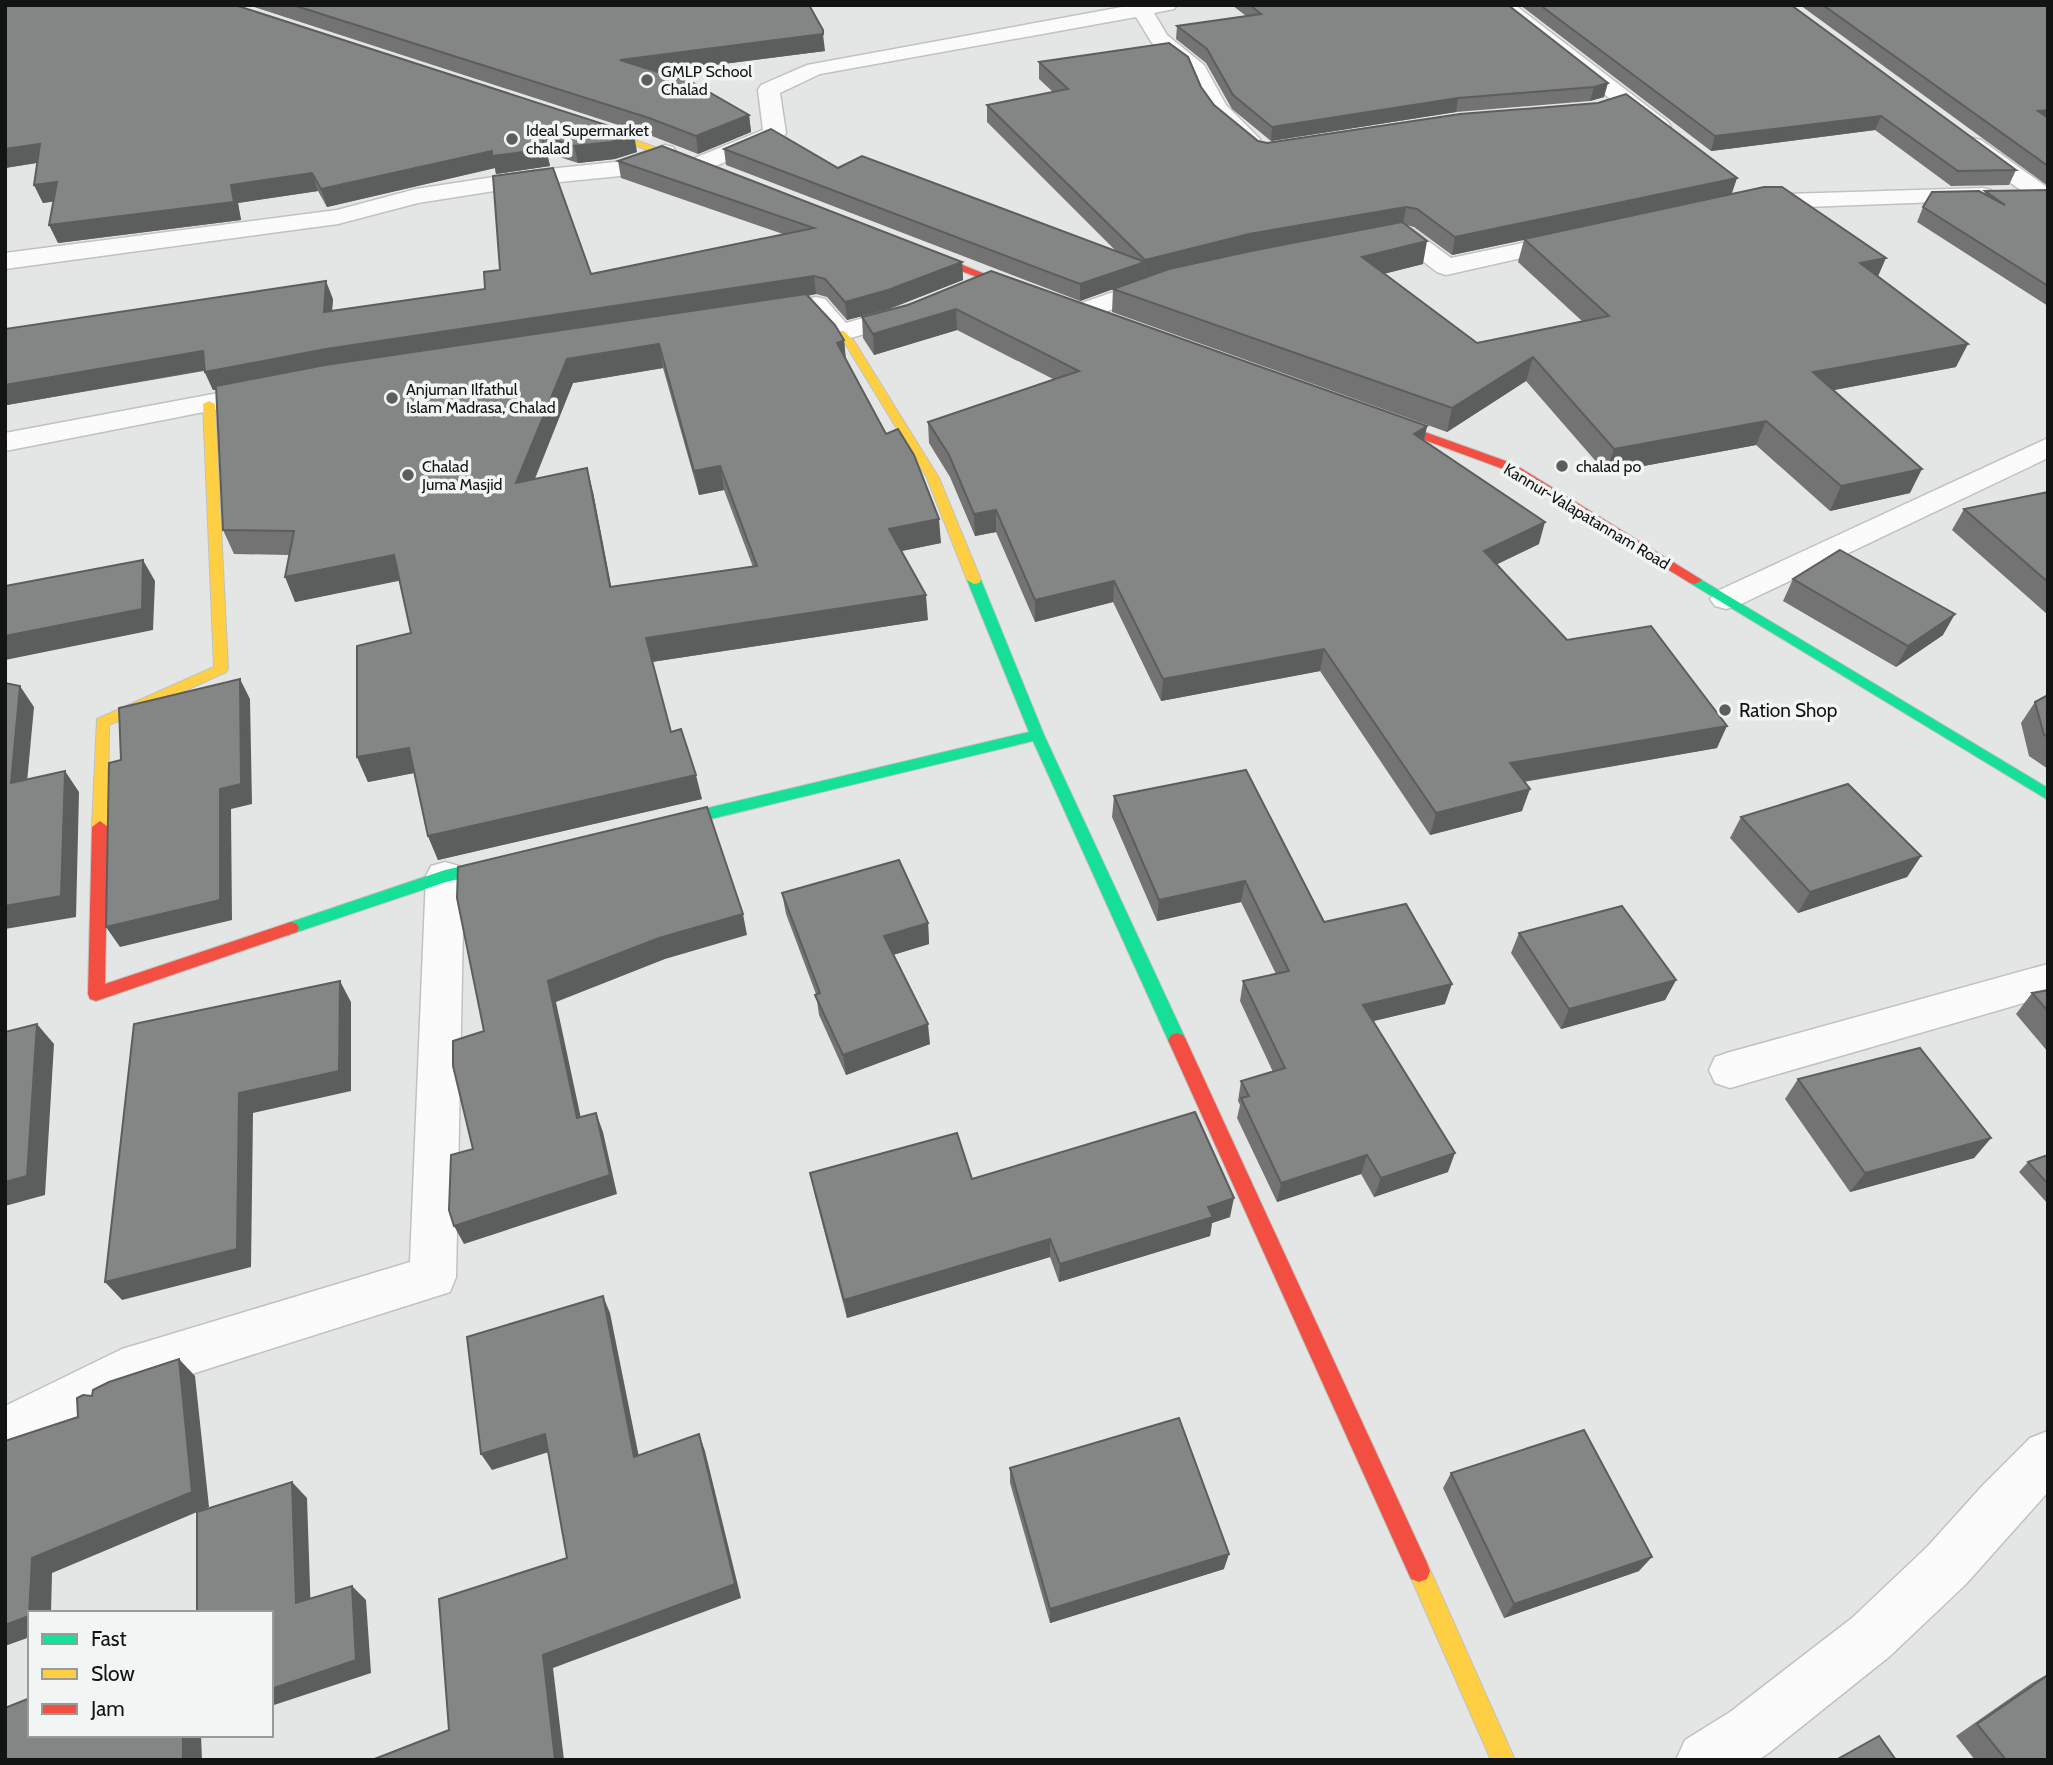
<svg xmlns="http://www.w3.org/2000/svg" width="2053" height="1765" viewBox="0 0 2053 1765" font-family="Cabin,sans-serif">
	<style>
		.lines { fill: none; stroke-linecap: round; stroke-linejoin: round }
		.street-casing { stroke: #c0c2c1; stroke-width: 3 }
		.fast-casing { stroke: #c0c2c1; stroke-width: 2 }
		.slow-casing { stroke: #c0c2c1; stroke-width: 2 }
		.jam-casing { stroke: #c0c2c1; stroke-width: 2 }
		.street { fill: #fbfbfb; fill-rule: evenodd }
		.fast { fill: #16e098; fill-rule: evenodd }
		.slow { fill: #ffcf43; fill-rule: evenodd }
		.jam { fill: #f24e42; fill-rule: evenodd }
		.wall { fill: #727372; fill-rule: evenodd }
		.shaded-wall { fill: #5c5e5d }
		.building { fill: #848685; stroke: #5c5e5d; stroke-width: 2; fill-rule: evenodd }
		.poi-dot { fill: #5c5d5c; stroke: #f1f5f4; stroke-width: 2.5 }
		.labels { text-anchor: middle; stroke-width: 7; stroke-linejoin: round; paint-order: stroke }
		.far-poi-label { font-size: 16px; fill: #121313; stroke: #f1f5f4; text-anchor: start }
		.far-street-label { font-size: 16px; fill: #121313; stroke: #f1f5f4 }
		.poi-label { font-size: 19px; fill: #121313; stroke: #f1f5f4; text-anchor: start }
	</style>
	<rect width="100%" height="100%" fill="#e4e6e5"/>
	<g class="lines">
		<!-- street casing -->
		<g class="street-casing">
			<g id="street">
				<path d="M1133,5h44l-3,4 -20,4 13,22 37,30 22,40 34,34 -3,5h-16l-32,-31 -19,-40 -38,-30 -16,-26 -316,57 -40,19 6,40 -3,5 -77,32h-16l-4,-5 4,-5 73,-30 -5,-40 3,-5 46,-20z"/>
				<path d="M1492,5h23l153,117 3,5 -3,5h-16z"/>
				<path d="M1973,138l8,2 67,48v14l-15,-3 -68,-49 -3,-5 3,-5z"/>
				<path d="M665,145l8,2 3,5 -3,5 -53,19 -81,8 -121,19 -80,21 -333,45v-16l332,-43 79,-21 123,-19 77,-8z"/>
				<path d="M1983,188l8,2 4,5 -4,5 -242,9 -8,-2 -4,-5 4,-5 8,-2z"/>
				<path d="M1403,227l9,2 39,29 119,-25 9,2 3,5 -3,5 -133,30 -9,-3 -39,-30 -19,3 -9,-2 -3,-5 3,-5z"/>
				<path d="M1163,275l9,3 4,5 -4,5 -90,32 -9,-2 -4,-6 4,-6z"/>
				<path d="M816,297l9,2 21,24 65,-19 9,2 4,6 -4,6 -80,23c-17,-4 -21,-25 -37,-29l-4,-6 4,-6z"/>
				<path d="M245,388l10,2 4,6 -4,6 -250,49v-18z"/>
				<path d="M2048,438v20l-311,148 -11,3 -11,-3 -5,-7 5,-7z"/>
				<path d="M445,862l14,4 5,10 -8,401 -6,15 -318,101 -127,65v-52l117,-57 288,-87 16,-386 5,-10z"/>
				<path d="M2048,964v32l-318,92 -15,-5 -6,-13 6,-13 15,-5z"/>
				<path d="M2048,1431v61l-82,92 -76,72 -120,96 -12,8h-82l9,-20 45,-28 122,-94 76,-72 55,-61 47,-47z"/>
			</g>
		</g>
		<!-- fast casing -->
		<g class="fast-casing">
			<g id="fast">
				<path d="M974,576l7,4 63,155 142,305 -3,5 -6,2 -6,-2 -3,-5 -135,-299 -376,91 -8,-6 8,-6 372,-88 -62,-152z"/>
				<path d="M1695,576l353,212v12l-358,-217v-6z"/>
				<path d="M507,856l8,6 -2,4 -67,16 -155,52 -6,-2 -2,-4 2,-4 160,-54z"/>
			</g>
		</g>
		<!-- slow casing -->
		<g class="slow-casing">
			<g id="slow">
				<path d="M583,123h6l120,44 -8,2 -118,-42z"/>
				<path d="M836,331h8l10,10 85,137 42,102 -2,3 -5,1 -7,-4 -40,-102 -81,-133 -11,-12z"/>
				<path d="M209,401l6,3 13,265 -2,3 -117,53 -1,102 -8,6 -8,-6 5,-108 117,-52 -11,-263z"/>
				<path d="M1419,1560l8,3 88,197h-24l-83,-189 3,-8z"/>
			</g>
		</g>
		<!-- jam casing -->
		<g class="jam-casing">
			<g id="jam">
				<path d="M910,247h8l114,46 -9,2 -113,-44z"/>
				<path d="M1377,415l137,49 188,116 -7,4 -5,-1 -184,-113 -133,-49v-4z"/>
				<path d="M100,821l8,6 -3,157 186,-62 6,2 2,4 -2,4 -201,69 -6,-2 -2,-5 4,-167z"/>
				<path d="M1177,1033l6,2 3,5 241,523 3,8 -3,8 -8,3 -8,-3 -243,-539 3,-5z"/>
			</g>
		</g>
		<!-- street -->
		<use href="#street" class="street"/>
		<!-- fast -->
		<use href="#fast" class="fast"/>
		<!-- slow -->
		<use href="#slow" class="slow"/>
		<!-- jam -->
		<use href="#jam" class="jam"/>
	</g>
	<!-- wall -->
	<g class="wall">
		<path d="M5,5l632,147 -22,7 -37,4 -31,-10 3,13 -54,8 -1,-6 -168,39 -9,-16 -80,12 3,17 -183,23 -4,-42 -11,2 -9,-18 3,-22 -32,5z"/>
		<path d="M248,5h561l16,46 -167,21 91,43 2,17 -53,22 -46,-18z"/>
		<path d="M1232,5h276l96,92 -14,4 -134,11 -185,29 -39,-32 -26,-46 -30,-24 1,-13 69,-10z"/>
		<path d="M1520,5h271l225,165 -7,15 -58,1 -76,-56 -164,21z"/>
		<path d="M1800,5h248v181z"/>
		<path d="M1039,62l162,25 13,18 44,36 9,2 470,35 -6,16 147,82 78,91 -123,23 77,103 -80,18 -74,-66 -150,28 -80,-92 -79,51 -335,-120 1,-23 -33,12 -354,-136 -2,-16 114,19 279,84 -130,-130v-17l66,-13 -14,-13zM1406,225l8,2 38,28 72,-15 -6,22 64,59 -105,22 -93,-69 39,-10z"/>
		<path d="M618,161l344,101 1,18 -74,29 -42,11 -20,-23 -11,-3 -8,2 36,44 2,19 95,184 -39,8 26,69 -276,42 19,70 31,67 -264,61 -10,-24 -14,-63 -46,9 -11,-25 54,-124 -12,-53 -104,22 -6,-47 -55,-1 -11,-24 -7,-140h-3l-9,-19 -197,34 -2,-4v-72l328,-30 -1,12 259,-37 192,-40 -162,-56zM663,368l36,127 25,-5 29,77 -142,20 -18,-95 -58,-13 38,-96z"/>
		<path d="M2048,190v116l-131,-84 6,-15 61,-13 1,-3z"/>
		<path d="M991,271l436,155 -3,15 115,103 -42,20 70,76 150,108 -193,34 -2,29 -92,24 -110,-164 -159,30 -48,-99 -78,20 -39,-90 -21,4 -25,-59 -21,-34 -1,-21 125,-43 -96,-49 -83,25 -11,-17 -1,-21 46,-12z"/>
		<path d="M2048,492v123l-96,-85 12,-21z"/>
		<path d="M1793,579l150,56 -47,32 -113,-66z"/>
		<path d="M2048,695v74l-19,-13 -8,-33 14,-21z"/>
		<path d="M1114,796l210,126 121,82 -72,17 75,151 -74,25 -13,-23 -84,28 -40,-84 3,-13 -2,-4 3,-20 32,-9 -33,-71 3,-20 33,-7 -35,-72 -84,19 -45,-104z"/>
		<path d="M1741,817l180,39 -14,21 -109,36 -68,-75z"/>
		<path d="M782,893l146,30 1,21 -36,11 37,89 -84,31 -27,-60 -3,-21 -30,-80z"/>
		<path d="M1519,933l157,47 -11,20 -104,29 -50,-76z"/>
		<path d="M2048,990v62l-32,-38 16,-21z"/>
		<path d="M1798,1079l193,59 -17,20 -124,34 -65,-93z"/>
		<path d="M2048,1155v49l-29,-32 9,-10z"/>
		<path d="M810,1173l162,6 258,38 -18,6 -2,13 -151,46 -9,-25 -203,61 -33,-126z"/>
		<path d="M1010,1468l214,101 -174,54 -40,-140z"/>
		<path d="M1451,1473l188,98 -135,47 -61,-130z"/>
		<path d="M2048,1674v86h-73l-19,-24 76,-53z"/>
	</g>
	<!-- shaded-wall -->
	<g class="shaded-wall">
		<path d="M823,34l2,17 -202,26 -3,-17z"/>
		<path d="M1608,83l-4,14 -14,4 4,-14z"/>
		<path d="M1458,98l-2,14 -185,29 1,-14z"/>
		<path d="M2048,110v13l-10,-12z"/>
		<path d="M749,115l2,17 -53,22 -2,-18z"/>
		<path d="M1881,116l-6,14 -164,21 4,-15z"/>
		<path d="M634,134l3,18 -22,7 -37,4 -4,-17z"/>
		<path d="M40,144l8,17 -43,7v-19z"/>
		<path d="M546,149l4,17 -54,8 -1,-6 -168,39 -6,-18 171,-38z"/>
		<path d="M312,173l6,18 -80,12 3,17 -183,23 -9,-18 182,-40z"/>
		<path d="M1737,178l-6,18 -279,59 3,-18z"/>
		<path d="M57,182l8,18 -22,3 -9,-18z"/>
		<path d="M1406,207l-3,17 -259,54 1,-18 104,-26z"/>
		<path d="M1427,241l-4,23 -65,16 4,-23z"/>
		<path d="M1886,258l-10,23 -16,-18z"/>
		<path d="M962,262l1,18 -74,29 -42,11 -2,-18z"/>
		<path d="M1145,262l-1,16 -64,23v-17z"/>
		<path d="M814,276l2,18 -483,73 -120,23 -8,-18 121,-23z"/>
		<path d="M326,281l7,18 -3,31 -6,-18z"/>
		<path d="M956,309l1,21 -83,25 -1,-21z"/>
		<path d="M844,340l2,24 -9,-21z"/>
		<path d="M659,344l4,24 -90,15 -50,124 -7,-24 51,-124z"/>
		<path d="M1968,344l-12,23 -153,29 10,-24z"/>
		<path d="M203,351l8,18 -204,36 -2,-4v-16z"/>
		<path d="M1533,357l-7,24 -79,51 5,-24z"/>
		<path d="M1766,421l-10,24 -150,28 8,-24z"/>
		<path d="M1427,426l-5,22 -8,-14z"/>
		<path d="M720,466l4,24 -25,5 -5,-24z"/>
		<path d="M587,468l6,24 23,119 -6,-24z"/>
		<path d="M1922,469l-12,24 -80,18 11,-25z"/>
		<path d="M996,510v22l-21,4 -1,-22z"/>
		<path d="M939,519l2,24 -50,10 -2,-24z"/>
		<path d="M1545,522l-6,22 -60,29 5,-22z"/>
		<path d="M394,555l9,25 -108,22 -10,-25z"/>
		<path d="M143,560l12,21 -2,49 -148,30v-24z"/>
		<path d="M1114,581l-1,21 -78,20v-22z"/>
		<path d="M926,595l2,25 -277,42 -5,-24z"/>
		<path d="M1955,614l-12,21 -47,32 12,-21z"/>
		<path d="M1324,649l-4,22 -159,30 2,-22z"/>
		<path d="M240,679l10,20 2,105 -21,5 1,111 -112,27 -14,-20 114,-138z"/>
		<path d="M20,686l14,21 -9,97 -14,-21z"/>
		<path d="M1727,726l-10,22 -214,37 7,-22z"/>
		<path d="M409,748l10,24 -51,10 -11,-25z"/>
		<path d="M65,771l14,21 -3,125 -71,12v-23z"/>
		<path d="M696,775l6,24 -264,61 -10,-24z"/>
		<path d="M1530,789l-8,22 -92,24 6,-22z"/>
		<path d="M1921,856l-14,21 -109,36 12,-21z"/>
		<path d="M1245,881l-4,21 -84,19 2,-21z"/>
		<path d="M743,914l4,21 -82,24 -109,43 29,135 -8,-19 -29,-137 111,-43z"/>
		<path d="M928,923l1,21 -43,13 -2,-21z"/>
		<path d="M1676,980l-11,20 -104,29 8,-20z"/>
		<path d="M340,981l11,21v89l-98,22 -2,154 -129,33 -17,-18 134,-189z"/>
		<path d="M1452,984l-7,20 -88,21 6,-20z"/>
		<path d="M37,1024l17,20 -9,151 -40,11v-24z"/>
		<path d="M928,1024l2,20 -84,31 -3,-20z"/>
		<path d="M596,1113l7,19 14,62 -153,50 -10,-18z"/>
		<path d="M1991,1138l-17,20 -124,34 15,-19z"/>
		<path d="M1455,1153l-7,19 -74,25 7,-19z"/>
		<path d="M1367,1155l-6,19 -84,28 4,-19z"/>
		<path d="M1234,1198l-4,19 -18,6 -2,13 -151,46 1,-18 148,-57z"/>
		<path d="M1050,1239v18l-203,61 -3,-18z"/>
		<path d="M603,1296l7,17 32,159 -8,-15z"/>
		<path d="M179,1359l16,17 14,131 -157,66 -1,40h-21v24l-25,9v-21l27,-67z"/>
		<path d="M545,1434l10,16 -63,20 -11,-16z"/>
		<path d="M699,1434l6,17 36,147 -188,70 11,92h-9l-12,-105z"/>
		<path d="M292,1482l15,16 4,119 -15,-14z"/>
		<path d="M1229,1554l-5,15 -174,54v-14z"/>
		<path d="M1652,1557l-13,14 -135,47 10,-14z"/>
		<path d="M352,1586l14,14 5,73 -100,33v-17z"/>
		<path d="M183,1735h18l1,25h-19z"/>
	</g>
	<!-- building -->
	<g class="building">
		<path d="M5,5h230l399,129 -22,8 -38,4 -33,-11 5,14 -54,7v-5l-171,38 -9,-16 -81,12 3,17 -185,23 8,-43 -23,3 6,-41 -35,5z"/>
		<path d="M293,5h516l14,25v4l-203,26 73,23 56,32 -53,21 -47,-18z"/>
		<path d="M1250,5h258l100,78 -14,4 -136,11 -186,29 -39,-32 -26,-46 -30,-23 84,-12z"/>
		<path d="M1540,5h251l225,165 -58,1 -77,-55 -166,20z"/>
		<path d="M1823,5h225v105l-10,1 10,7v48z"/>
		<path d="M1169,43l19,14 13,30 13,18 44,36 9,2 193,-29 138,-11 28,-9 111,84 -282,59 -38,-28 -11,-2 -157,27 -104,26 -158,-155 81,-16 -29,-27z"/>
		<path d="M771,129l67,39 24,-12 283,106 -65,22 -356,-135z"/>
		<path d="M662,146l300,116 -74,28 -43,12 -20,-23 -11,-3 -488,73 -121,23 -2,-21 -198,34v-56l321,-48 -2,31 161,-23 -1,-17 16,-2 -7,-94 60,-8 38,106 223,-46 -196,-67z"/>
		<path d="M1764,187h18l104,71 -26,5 108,81 -155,28 109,97 -81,17 -75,-65 -152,28 -81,-92 -81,51 -339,-119 56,-20 82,-18 151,-29 25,19 -65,16 115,86 132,-27 -85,-77z"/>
		<path d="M2048,190v96l-125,-79 9,-15 47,-1 26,14 -20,-14z"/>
		<path d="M991,271l436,155 -13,8 131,88 -61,29 83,89 84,-14 76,100 -217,37 20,26 -94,24 -112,-164 -161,30 -49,-98 -79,19 -39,-90 -22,4 -25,-59 -21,-33 151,-51 -123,-62 -83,25 -11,-17 46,-12z"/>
		<path d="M806,294l29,31 9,15 -7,3 49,91 12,-5 16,26 25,64 -50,10 37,66 -280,43 25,94 10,-3 15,46 -268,61 -19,-88 -52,9v-111l54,-13 -17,-78 -109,22 9,-46 -71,-1 -7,-144 109,-21zM659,344l35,127 26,-5 37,100 -147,21 -23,-119 -71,15 51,-124z"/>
		<path d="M2048,492v90l-84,-73z"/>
		<path d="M1840,550l115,64 -47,32 -115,-67z"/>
		<path d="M143,560l-1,49 -137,27v-50z"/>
		<path d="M240,679l1,105 -21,5v111l-114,27 3,-164 12,-3 -2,-52z"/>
		<path d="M5,683l15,3 -9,97 54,-12 -4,125 -56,10z"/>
		<path d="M2048,695v42l-4,-2 -9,-33z"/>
		<path d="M1246,770l78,152 82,-18 46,80 -89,21 92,148 -74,25 -14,-23 -86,28 -40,-85 8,-2 -8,-15 44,-13 -42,-87 46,-10 -44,-90 -86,19 -45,-104z"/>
		<path d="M1848,784l73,72 -111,36 -69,-75z"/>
		<path d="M707,807l36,107 -84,24 -111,43 29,137 19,-5 14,62 -156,51 -5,-16 2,-55 22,-6 -20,-83v-25l31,-10 -27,-133 1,-31z"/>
		<path d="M899,860l29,63 -44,13 44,88 -85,31 -28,-60 5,-2 -38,-100z"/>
		<path d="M1622,906l54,74 -107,29 -50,-76z"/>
		<path d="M340,981l-1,90 -100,22 -2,156 -132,33 29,-258z"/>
		<path d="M2048,990v21l-16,-18z"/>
		<path d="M37,1024l-10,152 -22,6v-150z"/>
		<path d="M1920,1048l71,90 -126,35 -67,-94z"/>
		<path d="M1195,1112l39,86 -26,9 5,10 -153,47 -10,-25 -206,61 -34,-127 147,-40 15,46z"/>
		<path d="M2048,1155v29l-20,-22z"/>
		<path d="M603,1296l31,161 65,-23 36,150 -192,71 12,105h-183l77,-30 -10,-131 128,-41 -22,-124 -64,20 -14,-117z"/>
		<path d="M179,1359l13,133 -160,66 -3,58 -24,9v-184l73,-24 -1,-19 6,-3 9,1 1,-6 16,-8z"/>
		<path d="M1179,1418l50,136 -179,55 -40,-141z"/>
		<path d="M1584,1430l68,127 -138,47 -63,-131z"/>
		<path d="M292,1482l4,121 56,-17 4,74 -85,29v-76h-74v-101z"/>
		<path d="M2048,1675v85h-42l-29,-36z"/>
		<path d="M30,1698v37h153v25h-178v-52z"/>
		<path d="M1879,1736l17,24h-60z"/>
	</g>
	<!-- markers -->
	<g class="poi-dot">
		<circle cx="647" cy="80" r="7"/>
		<circle cx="512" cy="139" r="7"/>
		<circle cx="392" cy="398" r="7"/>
		<circle cx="1562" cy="466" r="7"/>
		<circle cx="408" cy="475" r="7"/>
		<circle cx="1725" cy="710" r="7"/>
	</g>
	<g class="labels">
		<!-- far-poi labels -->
		<g class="far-poi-label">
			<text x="661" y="77">GMLP School<tspan x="661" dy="18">Chalad</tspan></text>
			<text x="526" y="136">Ideal Supermarket<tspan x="526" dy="18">chalad</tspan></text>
			<text x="406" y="395">Anjuman Ilfathul<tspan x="406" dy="18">Islam Madrasa, Chalad</tspan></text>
			<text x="422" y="472">Chalad<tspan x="422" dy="18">Juma Masjid</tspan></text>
			<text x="1576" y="472">chalad po</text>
		</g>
		<!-- far-street labels -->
		<g class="far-street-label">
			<text transform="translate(1587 516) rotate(31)" y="6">Kannur-Valapatannam Road</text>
		</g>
		<!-- poi labels -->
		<g class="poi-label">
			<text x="1739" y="717">Ration Shop</text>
		</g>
	</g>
	<!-- border -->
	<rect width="2053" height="1765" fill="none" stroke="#121313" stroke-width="14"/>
	<!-- legend -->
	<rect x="28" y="1611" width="245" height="126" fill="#f1f5f4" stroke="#989b9a" stroke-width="2"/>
	<rect x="42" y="1634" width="35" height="10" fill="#16e098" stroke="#989b9a" stroke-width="2"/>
	<text x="91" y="1646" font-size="21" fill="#121313">Fast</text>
	<rect x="42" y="1669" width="35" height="10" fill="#ffcf43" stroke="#989b9a" stroke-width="2"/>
	<text x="91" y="1681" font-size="21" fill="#121313">Slow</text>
	<rect x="42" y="1704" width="35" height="10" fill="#f24e42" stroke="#989b9a" stroke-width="2"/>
	<text x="91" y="1716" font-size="21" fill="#121313">Jam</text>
</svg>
